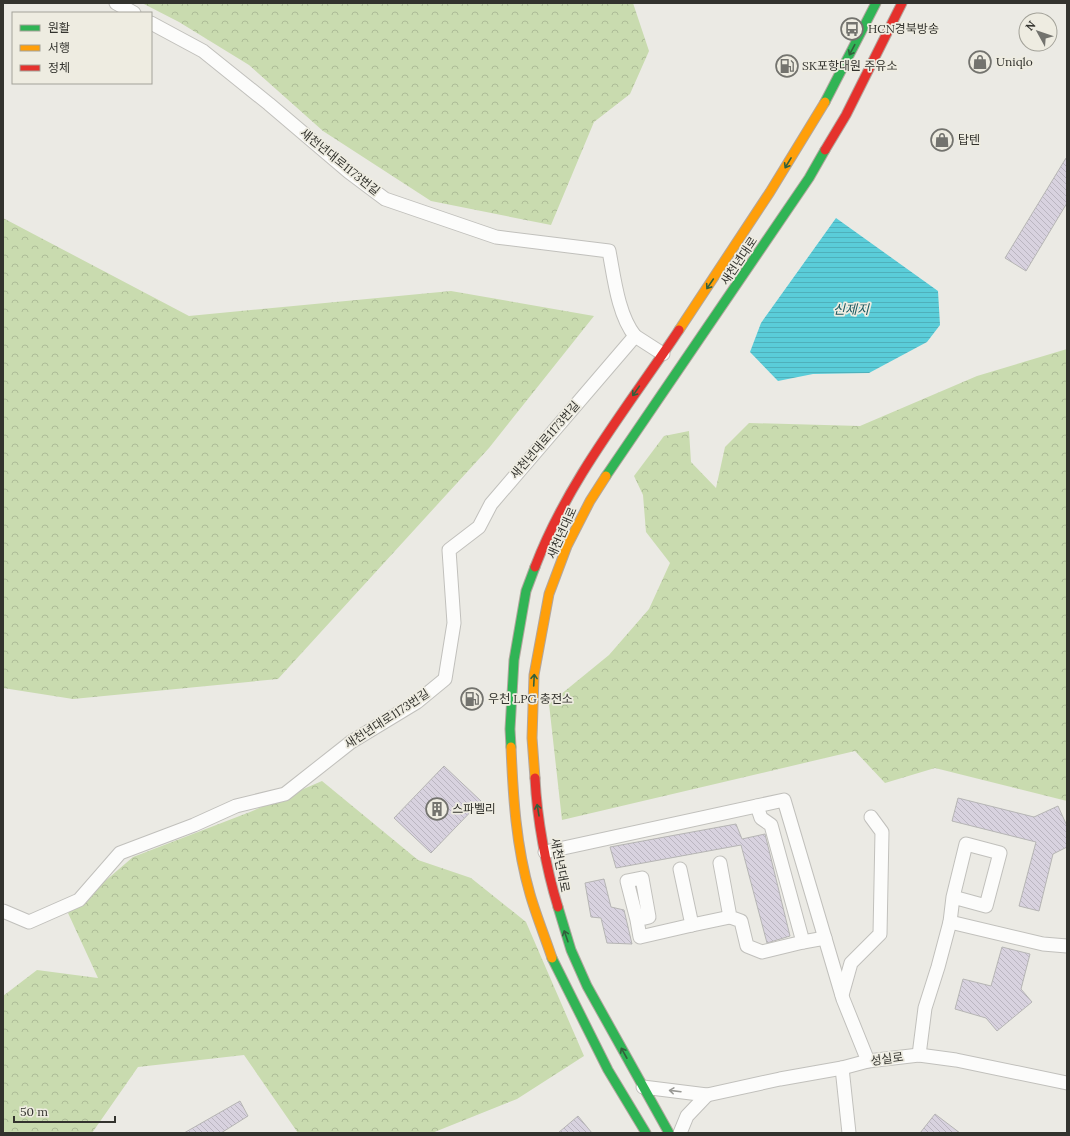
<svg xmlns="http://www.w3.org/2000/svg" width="1070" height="1136" viewBox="0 0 1070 1136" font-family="Lora,'Noto Sans KR',serif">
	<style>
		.forest { fill: url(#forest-crowns) }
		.water { fill: url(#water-rules) }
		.building { fill: url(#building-back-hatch); stroke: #b6b5b4 }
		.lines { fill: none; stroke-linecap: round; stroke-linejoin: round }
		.street-casing { stroke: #c1c0bc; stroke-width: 15 }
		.fast-casing { stroke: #b2a69e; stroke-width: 11 }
		.slow-casing { stroke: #b2a69e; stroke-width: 11 }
		.jam-casing { stroke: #b2a69e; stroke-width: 11 }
		.street { stroke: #fcfcfb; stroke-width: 13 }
		.fast { stroke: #30b455; stroke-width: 9 }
		.slow { stroke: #ff9f0a; stroke-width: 9 }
		.jam { stroke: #e5322d; stroke-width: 9 }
		.oneway { stroke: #32603c }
		.oneway2 { stroke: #989894 }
		.labels { text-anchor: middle; stroke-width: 3.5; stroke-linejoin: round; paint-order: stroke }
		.poi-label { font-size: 12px; fill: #33332e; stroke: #eeece1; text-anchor: start }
		.street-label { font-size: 12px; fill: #33332e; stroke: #eeece1 }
		.water-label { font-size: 13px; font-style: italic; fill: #1c5860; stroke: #eeece1 }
	</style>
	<defs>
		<pattern id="forest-crowns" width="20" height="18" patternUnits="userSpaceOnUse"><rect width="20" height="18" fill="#c9dbaf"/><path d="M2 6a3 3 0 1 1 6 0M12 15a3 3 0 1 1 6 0" fill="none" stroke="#adbc97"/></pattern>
		<pattern id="water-rules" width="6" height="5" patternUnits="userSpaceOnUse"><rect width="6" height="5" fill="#5acdd9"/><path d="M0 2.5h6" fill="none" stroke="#4fb0bb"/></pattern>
		<pattern id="building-back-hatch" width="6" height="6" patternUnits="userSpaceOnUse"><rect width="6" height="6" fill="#d8d2df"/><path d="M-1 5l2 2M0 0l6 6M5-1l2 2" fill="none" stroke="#bab5c0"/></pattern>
	</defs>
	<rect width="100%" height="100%" fill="#ebeae4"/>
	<!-- forest -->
	<g class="forest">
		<path d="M142,3h491l16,48 -19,43 -36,28 -43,103 -120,-24 -108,-70 -74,-66 -70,-43z"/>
		<path d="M3,218l186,98 262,-25 143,25 -105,132 -211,231 -205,20 -70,-11z"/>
		<path d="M1067,349v452l-132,-33 -50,15 -30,-32 -293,69 -13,-116 60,-49 40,-46 21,-46 -24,-31 -3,-37 -9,-19 30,-40 25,-5 2,31 25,26 9,-41 24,-24 111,3 117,-50z"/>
		<path d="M322,781l96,79 53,18 55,44 58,134 -67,43 -85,34h-134l-54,-78 -106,12 -46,66h-89v-137l34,-26 61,8 -30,-65 65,-56 117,-45z"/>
	</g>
	<!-- water -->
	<path class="water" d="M836,218l102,73 2,34 -13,17 -58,31 -56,1 -35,7 -28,-29 11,-29z"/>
	<!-- building -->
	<g class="building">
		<path d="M1066,158l1,1v44l-41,68 -21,-13z"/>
		<path d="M444,766l37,35 -50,52 -37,-35z"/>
		<path d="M958,798l76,19 24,-11 9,20v21l-14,7 -14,57 -20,-5 17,-64 -84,-21z"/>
		<path d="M736,824l6,15 23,-5 25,102 -23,7 -26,-98 -125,23 -6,-21z"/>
		<path d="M604,879l7,28 13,3 8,34 -25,-1 -6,-25 -10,-1 -6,-34z"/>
		<path d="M1002,947l28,7 -9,35 11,13 -35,29 -11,-13 -31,-9 8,-30 28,7z"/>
		<path d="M240,1101l8,15 -27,17h-37z"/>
		<path d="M935,1114l25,19h-40z"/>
		<path d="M578,1116l14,17h-34z"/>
	</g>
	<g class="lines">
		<!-- street casing -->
		<g class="street-casing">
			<g id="street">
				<path d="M116,3l18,10"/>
				<path d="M151,23l52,28 66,53 80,68 36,27 111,38 113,14c5,26 9,64 26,85"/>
				<path d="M757,806l4,12 10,7 32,117 22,-4"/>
				<path d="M545,852l239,-52 59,199 25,62"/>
				<path d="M720,863l10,54 11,4 6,25 15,6 41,-10"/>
				<path d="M680,869l12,56 38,-8"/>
				<path d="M3,911l26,11 50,-22 41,-47 74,-28 42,-19 49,-12 66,-52 66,-40 28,-23 9,-56 -5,-73 30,-23 12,-23 144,-168 28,18"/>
				<path d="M637,920l-10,-39 15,-3 7,39 -12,3 3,17 52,-12"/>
				<path d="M950,922l93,22 24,2"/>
				<path d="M842,995l9,-32 29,-29 2,-102 -11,-15"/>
				<path d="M919,1055l6,-47 13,-41 12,-45 3,-25 13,-53 34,9 -14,53 -33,-9"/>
				<path d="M842,1068l7,65"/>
				<path d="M643,1087l64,8 73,-16 62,-11 26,-7 51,-6 37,5 111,23"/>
				<path d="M680,1133l7,-17 20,-21"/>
			</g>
		</g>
		<!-- fast casing -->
		<g class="fast-casing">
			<g id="fast">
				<path d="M825,102l51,-99"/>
				<path d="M606,476l203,-298 16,-28"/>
				<path d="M511,747l-1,-18 4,-69 12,-69 9,-24"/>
				<path d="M558,907l13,43 16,36 82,147"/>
				<path d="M552,958l56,112 38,63"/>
			</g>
		</g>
		<!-- slow casing -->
		<g class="slow-casing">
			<g id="slow">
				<path d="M679,330l91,-138 55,-90"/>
				<path d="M511,747c2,49 5,99 19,147 6,21 15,43 22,64"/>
				<path d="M535,778l-3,-40 2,-63 15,-81 18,-48 23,-45 16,-25"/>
			</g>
		</g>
		<!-- jam casing -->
		<g class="jam-casing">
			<g id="jam">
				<path d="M825,150l21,-35 56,-112"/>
				<path d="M535,567c33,-87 93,-160 144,-237"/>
				<path d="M535,778c2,41 11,90 23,129"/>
			</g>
		</g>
		<!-- street -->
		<use href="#street" class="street"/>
		<!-- fast -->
		<use href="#fast" class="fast"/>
		<!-- slow -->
		<use href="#slow" class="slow"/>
		<!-- jam -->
		<use href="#jam" class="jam"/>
	</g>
	<!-- one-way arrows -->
	<defs><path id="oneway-shaft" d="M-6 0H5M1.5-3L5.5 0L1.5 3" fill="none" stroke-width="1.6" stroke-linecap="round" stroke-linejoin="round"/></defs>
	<g class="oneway">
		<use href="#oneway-shaft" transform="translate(852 50) rotate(118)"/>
		<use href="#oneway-shaft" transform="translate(788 163) rotate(121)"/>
		<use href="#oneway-shaft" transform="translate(710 284) rotate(124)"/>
		<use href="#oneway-shaft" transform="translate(636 391) rotate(125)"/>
		<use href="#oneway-shaft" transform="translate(534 680) rotate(-87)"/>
		<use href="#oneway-shaft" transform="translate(538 810) rotate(-100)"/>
		<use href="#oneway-shaft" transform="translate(566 936) rotate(-109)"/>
		<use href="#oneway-shaft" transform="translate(624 1053) rotate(-119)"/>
	</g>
	<use class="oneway2" href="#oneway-shaft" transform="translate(675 1091) rotate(-173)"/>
	<!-- icons -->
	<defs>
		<g id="bus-ring" transform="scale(1.15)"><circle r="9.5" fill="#eeece1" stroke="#73736e" stroke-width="1.5"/><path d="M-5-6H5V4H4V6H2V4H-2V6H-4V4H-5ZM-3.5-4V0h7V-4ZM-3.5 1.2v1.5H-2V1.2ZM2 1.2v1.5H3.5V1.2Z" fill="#73736e"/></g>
		<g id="shop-ring" transform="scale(1.15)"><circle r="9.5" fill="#eeece1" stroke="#73736e" stroke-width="1.5"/><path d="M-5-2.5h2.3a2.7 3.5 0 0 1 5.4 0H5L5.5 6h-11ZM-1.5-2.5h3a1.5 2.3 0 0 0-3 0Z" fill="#73736e"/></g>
		<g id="fuel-ring" transform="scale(1.15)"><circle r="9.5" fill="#eeece1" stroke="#73736e" stroke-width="1.5"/><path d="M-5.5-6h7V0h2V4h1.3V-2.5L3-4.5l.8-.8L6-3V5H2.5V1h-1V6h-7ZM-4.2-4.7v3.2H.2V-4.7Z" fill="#73736e"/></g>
		<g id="building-ring" transform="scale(1.15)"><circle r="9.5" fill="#eeece1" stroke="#73736e" stroke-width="1.5"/><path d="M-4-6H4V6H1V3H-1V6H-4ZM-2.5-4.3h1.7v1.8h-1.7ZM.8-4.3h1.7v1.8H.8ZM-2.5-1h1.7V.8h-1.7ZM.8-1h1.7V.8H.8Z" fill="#73736e"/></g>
	</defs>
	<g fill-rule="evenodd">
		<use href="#bus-ring" x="852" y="29"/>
		<use href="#shop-ring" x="980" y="62"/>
		<use href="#fuel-ring" x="787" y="66"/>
		<use href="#shop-ring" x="942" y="140"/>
		<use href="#fuel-ring" x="472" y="699"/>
		<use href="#building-ring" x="437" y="809"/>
	</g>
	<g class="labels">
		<!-- poi labels -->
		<g class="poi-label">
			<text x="868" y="33">HCN경북방송</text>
			<text x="996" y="66">Uniqlo</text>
			<text x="802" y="70">SK포항대원 주유소</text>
			<text x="958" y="144">탑텐</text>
			<text x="488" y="703">우천 LPG 충전소</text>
			<text x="452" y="813">스파벨리</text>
		</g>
		<!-- street labels -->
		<g class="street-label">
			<text transform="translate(340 162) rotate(39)" y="4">새천년대로1173번길</text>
			<text transform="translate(739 261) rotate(-56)" y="4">새천년대로</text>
			<text transform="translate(545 440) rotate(-49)" y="4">새천년대로1173번길</text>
			<text transform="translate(562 533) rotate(-66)" y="4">새천년대로</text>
			<text transform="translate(387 719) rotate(-33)" y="4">새천년대로1173번길</text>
			<text transform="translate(560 865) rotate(79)" y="4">새천년대로</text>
			<text transform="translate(887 1059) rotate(-8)" y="4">성실로</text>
		</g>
		<!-- water labels -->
		<g class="water-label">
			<text x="851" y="314">신제지</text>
		</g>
	</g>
	<!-- border -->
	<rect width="1070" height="1136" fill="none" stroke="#33332e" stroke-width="8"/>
	<!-- legend -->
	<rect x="12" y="12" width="140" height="72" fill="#eeece1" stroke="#a3a299"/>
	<rect x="20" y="25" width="20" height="6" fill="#30b455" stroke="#a3a299"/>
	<text x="48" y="32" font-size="12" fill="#33332e">원활</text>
	<rect x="20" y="45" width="20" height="6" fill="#ff9f0a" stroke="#a3a299"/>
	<text x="48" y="52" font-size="12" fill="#33332e">서행</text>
	<rect x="20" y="65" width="20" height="6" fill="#e5322d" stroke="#a3a299"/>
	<text x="48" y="72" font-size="12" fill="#33332e">정체</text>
	<!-- north arrow -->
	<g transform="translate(1038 32) rotate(310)"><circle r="19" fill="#eeece1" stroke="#a3a299"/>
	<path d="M0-3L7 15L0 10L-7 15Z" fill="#73736e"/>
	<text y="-6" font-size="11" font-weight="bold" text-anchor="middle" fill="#33332e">N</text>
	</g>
	<!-- scale -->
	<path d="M14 1116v6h101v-6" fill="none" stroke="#33332e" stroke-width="2"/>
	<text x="20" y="1116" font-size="12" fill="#33332e" stroke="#eeece1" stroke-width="3" paint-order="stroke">50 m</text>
</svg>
